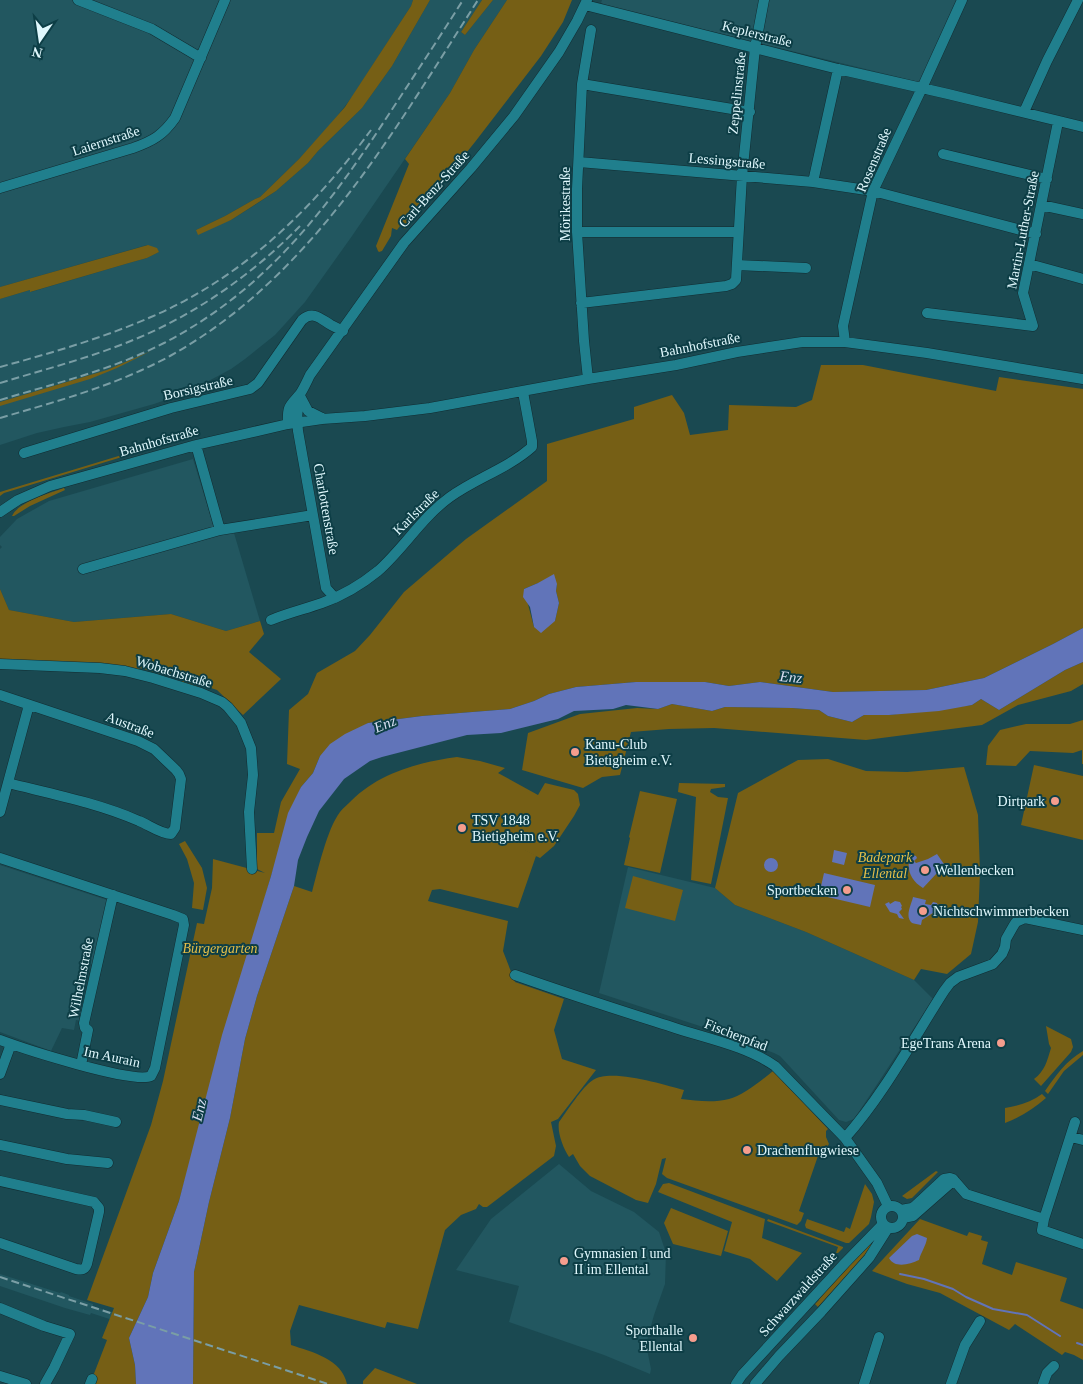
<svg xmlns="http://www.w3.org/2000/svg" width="1083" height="1384" font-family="Georgia,serif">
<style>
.built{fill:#225760}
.green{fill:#765f15;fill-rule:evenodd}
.water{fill:#6174b9}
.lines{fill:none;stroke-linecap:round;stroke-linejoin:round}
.stream{stroke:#6174b9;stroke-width:2}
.minor-casing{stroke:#112c31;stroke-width:11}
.minor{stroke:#207f8d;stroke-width:10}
.rail{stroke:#7a9ea5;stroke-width:2;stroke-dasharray:8 4;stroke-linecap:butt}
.poi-dot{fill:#f59d8d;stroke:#0d3e46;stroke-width:2}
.labels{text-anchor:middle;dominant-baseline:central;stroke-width:4;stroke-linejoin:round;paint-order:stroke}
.street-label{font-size:14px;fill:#e0f8fd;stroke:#0d3e46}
.poi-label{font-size:14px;fill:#e0f8fd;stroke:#0d3e46;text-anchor:start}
.park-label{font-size:14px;font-style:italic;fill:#e4be49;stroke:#0d3e46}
.water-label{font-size:15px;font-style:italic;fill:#d8dff2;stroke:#0d3e46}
</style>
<rect width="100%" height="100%" fill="#1a4951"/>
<path class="built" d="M0 0H413L411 6 352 97 331 124 299 159 260 197 255 199 225 216 196 230 231 220 255 205 276 191 308 163 318 151 362 108 392 66 430 0H482L461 32 465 35 493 0H507L474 50 450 93 352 236 305 302 275 335 245 359 231 369 188 392 154 404 90 422 64 427 37 433 0 445V299L30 290 31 292 129 263 147 258 159 252 147 245 0 287Z
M602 0H957L919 82 607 6 601 3Z
M193 459 216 534 234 533 260 621 226 631 171 614 74 622 9 610 0 589V549L2 547 0 545V537L17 519 49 501Z
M0 865 107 900 94 965 89 964 83 992 88 993 82 1021 76 1020 74 1030 62 1028 51 1051 0 1032Z
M628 867 715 888 735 905 806 932 914 980 933 999 878 1083 854 1119 846 1122 839 1120 780 1056 774 1053 709 1029 599 993Z
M559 1164 591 1191 634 1212 659 1232 666 1253 665 1284 654 1315 646 1344 651 1369 650 1374 604 1355 509 1322 519 1286 456 1270 491 1219Z
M0 1274 60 1293 61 1292 69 1295V1296L93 1304V1306L334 1384H309L91 1313 90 1315 65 1308 0 1286Z"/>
<path class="green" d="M413 0H430L392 66 362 108 318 151 308 163 276 191 231 220 198 235 196 230 225 216 255 199 260 197 299 159 345 107 411 6Z
M482 0H493L465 35 461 32Z
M507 0H572L563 22 541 56 475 142 405 229 400 226 397 230 392 228 391 236 382 251 379 252 378 251 376 246 409 164 405 159 450 93 474 50Z
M148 245 157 248 159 252 147 258 129 263 30 292V290L0 299V287Z
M151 351 117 368 90 379 0 406V402L107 370Z
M821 365H863L996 391 999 377 1083 389V628L1053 644 984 678 926 690 833 692 760 682 729 686 705 682H636L576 687 549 694 534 701 510 709 422 716 368 723 320 756 313 773 301 787 271 876 179 1201 153 1273 148 1297 129 1338 135 1365 136 1384H90L107 1340 102 1338 114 1308 87 1300 151 1125 163 1081 197 923 204 924 212 888 213 859 265 873 257 869V833H274L281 802 300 769 287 764 289 710 308 694 317 673 355 651 370 635 404 592 466 539 547 481V444L634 419V407L672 395 684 413 690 435 728 430 729 405 796 407 812 400ZM538 583 557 584 556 591 559 603 555 621 534 627 524 589Z
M158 444V446L4 493 0 496V492Z
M64 488 65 490 30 506 14 516H12C18 502 50 493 64 488Z
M0 589 9 610 74 622 171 614 226 631 260 621 264 634 249 652 281 679 243 715 217 690 199 684 198 688 181 682 182 680 140 668 136 670 0 659Z
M1083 662V684L1071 691 1018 705 982 725 866 740 714 728 669 729 631 732 620 775 602 777 583 788 522 770 528 733 580 714 637 708 658 709 672 704 712 711 725 707 792 708 819 710 828 716 852 722 864 715H889L972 705 981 699 999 710 1065 670Z
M1083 720V764H1082V750L1073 753 1030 751 1016 766 986 765 988 746 1000 730 1026 724H1070Z
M457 757 480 761 505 768 498 773 538 795 545 783 574 790 578 794 580 805 574 816 554 846 540 858 524 850 536 856 518 908 440 889 432 890 428 901 508 921 503 951 515 982 564 999 554 1030 562 1059 596 1070 558 1119 551 1122 556 1146 554 1156 487 1207H483L479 1204 476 1209 461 1215 445 1230 418 1329 387 1322 385 1328 299 1305 290 1331 291 1345C312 1352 342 1359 347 1384H193L194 1272 209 1202 230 1118 245 1039 257 996 294 886 312 892C318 870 327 829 340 812 343 808 348 804 351 801 379 773 419 762 457 757Z
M828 759 866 771 907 772 964 767 978 815 980 872 978 922 971 954 947 974 921 969 914 980 806 932 735 905 715 888 738 793 798 760Z
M1034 765 1083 776V840L1021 825Z
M679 783 725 784V787L711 789 710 792 718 797 728 798 711 884 691 880 696 797 678 792Z
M640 791 677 799 660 873 624 865 630 838 629 837Z
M185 841 202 868 207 888 203 910 192 908 194 883 187 859 179 844Z
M633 876 683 890 675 921 625 908Z
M1046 1026 1071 1039 1073 1047 1071 1052 1041 1086 1034 1079C1045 1071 1047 1061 1051 1048L1049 1044Z
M1083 1051V1055L1064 1071 1048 1094 1045 1091C1056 1075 1066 1061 1083 1051Z
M773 1071 828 1129 826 1131V1137L829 1144 826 1148 824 1154 819 1153 799 1211 804 1213 801 1221 797 1225 667 1178 662 1174 666 1158 662 1159 656 1184 648 1203 636 1200 590 1176 580 1166 573 1154 569 1157C563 1148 557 1132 559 1122 568 1110 582 1087 593 1080 611 1068 664 1085 684 1090L681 1099C697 1101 714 1103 729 1099 742 1096 762 1080 773 1071Z
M1042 1094 1046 1098C1033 1109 1021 1117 1005 1123V1108C1018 1106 1031 1102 1042 1094Z
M936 1171 938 1172 912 1198 907 1199 902 1196Z
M669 1183 765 1219 762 1238 802 1253 777 1281 750 1259 724 1251 732 1222 658 1192 663 1184Z
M865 1184 872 1194 874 1202 871 1217 869 1224 849 1243H846L806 1228 805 1225 807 1219 844 1232 846 1227 850 1229Z
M671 1208 728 1231 721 1256 673 1244 664 1223Z
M768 1219 843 1247V1248L838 1253H836L838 1247 767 1221Z
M920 1219 967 1236 969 1232 982 1236 981 1240 988 1242 982 1264 1012 1275 1016 1262 1067 1278 1060 1301 1083 1309V1360L1074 1355 1065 1352 1062 1355 1015 1324 1009 1330 940 1293 907 1284 872 1271Z
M876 1235 880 1238 818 1307 815 1304 819 1300 817 1297Z
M375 1368 417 1384H363V1381Z"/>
<path class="water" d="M554 574 557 584 556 591 559 603 555 621 541 633 534 627 530 607 523 597 524 589 538 583Z
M1083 628V662L1065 670 999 710 981 699 972 705 939 711 889 715H864L852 722 828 716 819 710 792 708 725 707 712 711 672 704 658 709 626 705 613 709 574 711 558 719 501 733 467 735 382 757 370 761 344 779 319 811 307 837 298 860 294 886 257 996 245 1039 230 1118 209 1202 194 1272 193 1384H136L135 1365 129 1338 148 1297 153 1273 179 1201 222 1035 271 876 288 813 301 787 313 773 320 756 330 744 345 734 368 723 422 716 510 709 534 701 549 694 576 687 636 682H705L729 686 760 682 833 692 926 690 984 678 1053 644Z
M834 850 847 853 844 865 832 862Z
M937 854 946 867 937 873 923 888C911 881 906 870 910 856L913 855 916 856 917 858 914 861 916 863 928 859Z
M764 865a7 7 0 1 1 14 0a7 7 0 1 1-14 0Z
M824 873 875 885 870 907 819 895Z
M913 897 926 900 925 904 931 905 933 902 937 903 938 906 936 911 922 920 921 925C918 924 914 924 912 923 904 917 912 903 913 897Z
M895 901 900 902 902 906 901 907 902 909 899 912 904 919 899 918 897 914 890 912 885 904 889 902 890 904Z
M917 1234 927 1238C926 1246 921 1252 919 1260 910 1264 895 1269 889 1258L912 1236Z"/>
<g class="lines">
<path class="stream" d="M900 1274 924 1279 953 1289 966 1297 993 1309 1027 1315 1060 1336
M1077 1343 1083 1345"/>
<defs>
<path id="minor" d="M78 0 152 29 201 58
M585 5 838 69 948 94 1083 127
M582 84 750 112
M1024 112 1047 61 1078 0
M943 154 1047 179
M579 162 813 182 873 191 1036 234
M813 182 838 69
M0 188 133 148C153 141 163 135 175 118L225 0
M1041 205 1083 214
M577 232H738
M1029 264 1083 279
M737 265 806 268
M581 303 726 286 732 284 736 280 742 176 755 48 764 0
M927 313 1033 326 1023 293 1058 122
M845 342 843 326 873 191 922 88 962 0
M588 379 584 341 577 232V189L582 84 591 30
M299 395 297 419 298 431 326 588 335 598
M300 396 308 411 322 418
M288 424C287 405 290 406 300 394 304 388 307 381 310 375L404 243 471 168 514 116 559 52 577 21 587 0
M196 445 220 530
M24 453 171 408 250 389 258 383 302 320C313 310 321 319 331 325 335 327 339 329 343 331
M0 512 18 500 50 486 196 445 288 424 322 419 365 416 430 408 588 379 676 365 737 352 802 342H845L927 353 1083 379
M83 569 220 530 313 515
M271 620C288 613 305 609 322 603 342 596 362 584 378 571 404 548 422 517 450 497 476 478 507 469 532 447V441L523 392
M0 664 100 668 125 671 153 678 201 693 222 702 228 707 241 723 251 748 253 775 249 812 252 869
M0 695 138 741 154 749 176 770 179 774 181 779 175 828 171 834C161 834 149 825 139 821 98 803 52 794 8 783
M0 812 29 705
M0 858 173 915 183 919 184 925 155 1068 151 1076C133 1084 24 1049 0 1040
M515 975C568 994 622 1011 675 1028 709 1039 746 1046 775 1066L845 1138 877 1183 888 1206
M81 1065 88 1030 85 1028 84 1023 113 895
M0 1074 11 1044
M0 1100 67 1114 84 1115 116 1122
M1071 1137 1083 1140
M845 1138C884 1094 912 1041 944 991L950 983 958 977 993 964 1002 954 1005 947 1006 939 1014 925 1016 922 1025 918 1083 930
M0 1145 67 1159 108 1163
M0 1181 94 1202 99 1208V1212L87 1264C85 1270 82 1270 76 1269L0 1243
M881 1217a11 11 0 1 1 22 0a11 11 0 1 1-22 0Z
M901 1210 912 1208 915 1206 944 1179 950 1178 953 1179 966 1194 1044 1219 1042 1230 1083 1244
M903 1218 913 1216 954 1180
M1044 1219 1075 1122
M0 1308 44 1326 70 1334 54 1368 45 1384
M0 1376 26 1384
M90 1384 92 1379
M736 1384 742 1375 845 1263 883 1224
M755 1384 779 1356 821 1312 869 1258 888 1228
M864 1384 879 1337
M951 1384 965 1345 980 1321
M1043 1384 1047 1373 1054 1366"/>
</defs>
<use href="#minor" class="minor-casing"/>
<use href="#minor" class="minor"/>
<path class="rail" d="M0 367C51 353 103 338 151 317 242 278 313 209 371 130
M0 383C46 369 93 357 138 338 199 312 254 273 300 226
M0 400C56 383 112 370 164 343 266 290 328 208 389 114 414 76 439 38 463 0
M0 418C58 401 117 385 170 356 312 277 393 132 478 0
M0 1277 328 1384"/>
</g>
<g class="poi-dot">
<circle cx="575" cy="752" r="5"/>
<circle cx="1055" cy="801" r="5"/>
<circle cx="462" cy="828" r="5"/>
<circle cx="925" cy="870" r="5"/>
<circle cx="847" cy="890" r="5"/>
<circle cx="923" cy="911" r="5"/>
<circle cx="1001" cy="1043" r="5"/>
<circle cx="747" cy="1150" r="5"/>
<circle cx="564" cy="1261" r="5"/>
<circle cx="693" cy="1338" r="5"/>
</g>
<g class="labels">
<g class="street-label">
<text transform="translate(757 34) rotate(14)">Keplerstraße</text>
<text transform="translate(737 93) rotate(-84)">Zeppelinstraße</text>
<text transform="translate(106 141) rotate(-18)">Laiernstraße</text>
<text transform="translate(874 160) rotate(-67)">Rosenstraße</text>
<text transform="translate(727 161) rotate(5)">Lessingstraße</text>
<text transform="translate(434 189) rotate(-48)">Carl-Benz-Straße</text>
<text transform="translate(565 204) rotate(-90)">Mörikestraße</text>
<text transform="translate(1023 230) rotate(-79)">Martin-Luther-Straße</text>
<text transform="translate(700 345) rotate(-11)">Bahnhofstraße</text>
<text transform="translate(198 388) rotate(-13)">Borsigstraße</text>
<text transform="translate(159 441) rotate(-16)">Bahnhofstraße</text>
<text transform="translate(326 509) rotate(80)">Charlottenstraße</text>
<text transform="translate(416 512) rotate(-45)">Karlstraße</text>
<text transform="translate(174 672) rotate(17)">Wobachstraße</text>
<text transform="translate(130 725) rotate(21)">Austraße</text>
<text transform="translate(81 978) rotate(-79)">Wilhelmstraße</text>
<text transform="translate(736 1035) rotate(21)">Fischerpfad</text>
<text transform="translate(112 1057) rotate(12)">Im Aurain</text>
<text transform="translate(798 1294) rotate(-48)">Schwarzwaldstraße</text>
</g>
<g class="poi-label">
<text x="585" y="744">Kanu-Club<tspan x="585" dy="16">Bietigheim e.V.</tspan></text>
<text x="1045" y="801" text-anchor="end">Dirtpark</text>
<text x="472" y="820">TSV 1848<tspan x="472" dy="16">Bietigheim e.V.</tspan></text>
<text x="935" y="870">Wellenbecken</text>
<text x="837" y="890" text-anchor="end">Sportbecken</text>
<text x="933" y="911">Nichtschwimmerbecken</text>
<text x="991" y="1043" text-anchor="end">EgeTrans Arena</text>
<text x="757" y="1150">Drachenflugwiese</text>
<text x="574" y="1253">Gymnasien I und<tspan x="574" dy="16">II im Ellental</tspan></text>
<text x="683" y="1330" text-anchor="end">Sporthalle<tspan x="683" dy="16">Ellental</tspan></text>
</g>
<g class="park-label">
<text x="885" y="857">Badepark<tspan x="885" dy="16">Ellental</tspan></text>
<text x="220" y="948">Bürgergarten</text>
</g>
<g class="water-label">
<text transform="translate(791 677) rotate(5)">Enz</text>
<text transform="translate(385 724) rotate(-23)">Enz</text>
<text transform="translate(199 1110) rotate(-77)">Enz</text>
</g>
</g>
<g transform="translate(40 40) rotate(193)" stroke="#0d3e46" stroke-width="4" paint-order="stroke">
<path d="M0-4L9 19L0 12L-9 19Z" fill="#e0f8fd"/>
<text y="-8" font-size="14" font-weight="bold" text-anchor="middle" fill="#e0f8fd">N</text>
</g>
</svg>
